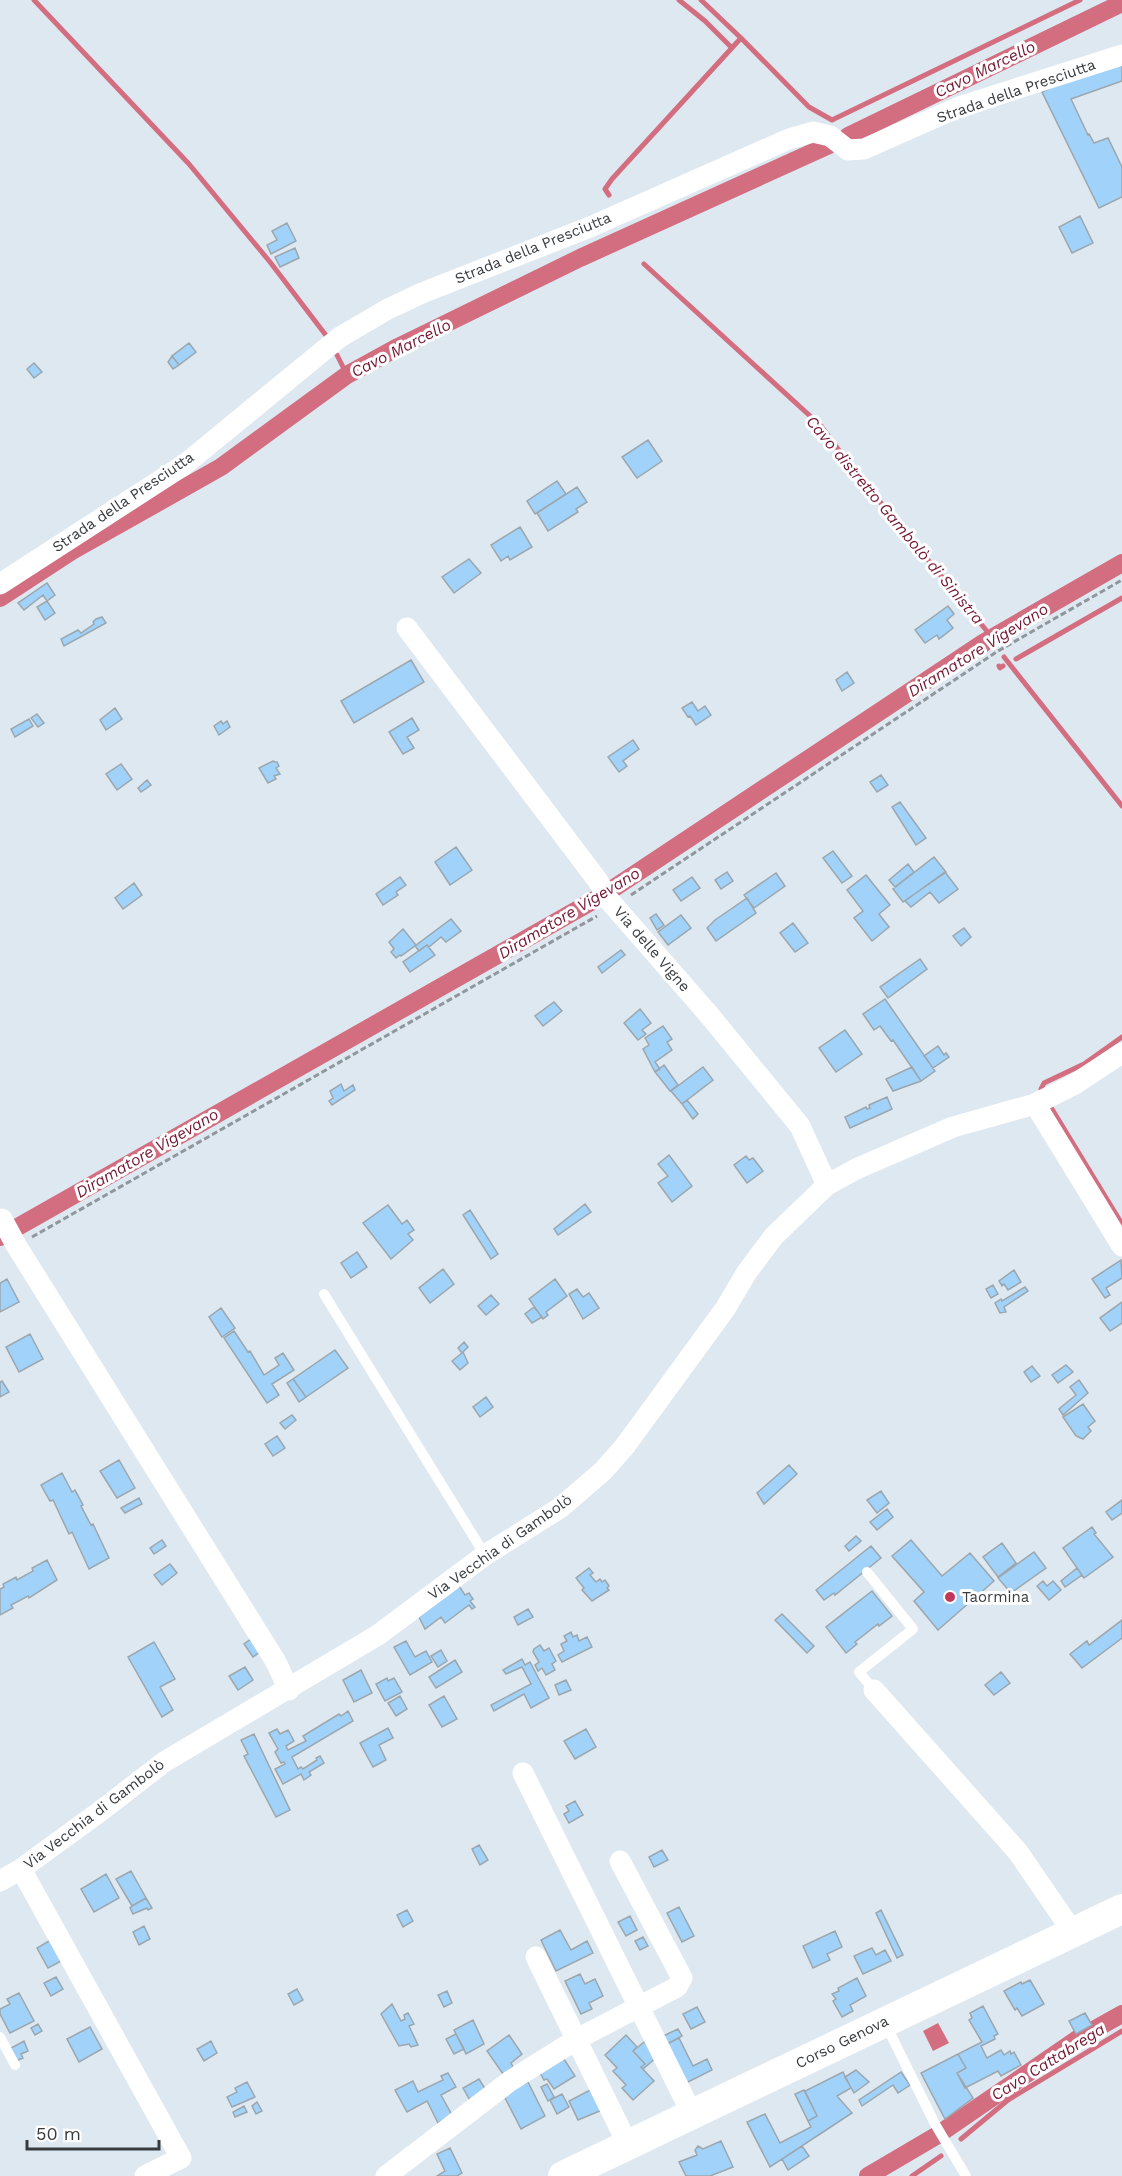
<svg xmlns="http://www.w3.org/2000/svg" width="1122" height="2176" font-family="'Work Sans',sans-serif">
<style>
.water{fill:#d36e80}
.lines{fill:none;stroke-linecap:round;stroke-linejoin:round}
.stream{stroke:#d36e80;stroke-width:5}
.canal{stroke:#d36e80;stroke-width:18}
.building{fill:#a0d2fa;stroke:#9ca6ad;stroke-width:1.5}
.path{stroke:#90979c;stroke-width:3;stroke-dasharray:6 3;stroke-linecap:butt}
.service{stroke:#fff;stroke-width:10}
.minor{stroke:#fff;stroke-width:21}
.secondary{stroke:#fff;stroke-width:30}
.poi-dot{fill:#c4355a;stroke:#fff;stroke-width:2}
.labels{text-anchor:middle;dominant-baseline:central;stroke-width:6;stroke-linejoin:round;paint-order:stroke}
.street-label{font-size:15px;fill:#383c3f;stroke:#fff}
.poi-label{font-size:15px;fill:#383c3f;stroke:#fff;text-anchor:start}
.water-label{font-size:16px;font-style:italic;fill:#741731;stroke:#fff}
</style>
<rect width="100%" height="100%" fill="#dee8f0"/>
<path class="water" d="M938 2023 949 2043 933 2051 923 2031Z"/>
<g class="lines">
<path class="stream" d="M34 0 189 164 270 262 328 338
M679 0 705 21 732 48
M741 38 809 107 832 120 1080 0
M609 195 605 189 612 179 741 38 701 0
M644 264 821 426 852 468 986 630
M337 355 347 375
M983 643 987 649
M1004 657 1122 806
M1016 659 1122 598
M999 666 1000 668 1003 666
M1041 1089 1044 1083 1084 1064 1122 1037
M1052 1109 1122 1224
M961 2139 1008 2100 1122 2031
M912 2176 941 2156"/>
<path class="canal" d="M848 136 1122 3
M0 598 72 551 221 467 347 375 398 347 580 258 829 145
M0 1237 605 894 983 643 1122 563
M868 2176 936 2136 1079 2038 1122 2014"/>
</g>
<path class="building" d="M1122 65V81L1071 99 1088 135 1089 134 1094 143 1108 138 1122 167V197L1099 208 1042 92 1062 82Z
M1080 216 1093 243 1072 253 1059 227Z
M287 223 296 241 271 254 267 245 277 240 272 231Z
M295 248 299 258 280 267 275 257Z
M189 343 196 352 179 365 172 356Z
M172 356 179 365 173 369 168 362Z
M34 363 42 372 34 378 27 369Z
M648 440 662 461 637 478 622 457Z
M557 481 566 494 535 514 527 501Z
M577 487 587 502 576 509 578 512 548 531 537 513Z
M520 527 532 547 510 560 508 556 501 561 491 545Z
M469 559 481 573 454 593 442 577Z
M47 583 55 595 47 601 43 595 24 610 18 603Z
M47 601 55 613 45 620 37 607Z
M948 606 954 614 947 620 953 628 939 639 937 635 925 643 915 630Z
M102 617 106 623 64 646 61 639 78 630 81 633 94 624 93 622 96 619Z
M411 660 424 682 354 723 341 701Z
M847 672 854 683 842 691 836 680Z
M692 702 698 711 705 706 711 715 696 725 690 716 688 717 682 708Z
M115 708 122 719 106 730 100 720Z
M37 714 44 723 38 727 31 718Z
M412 718 419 730 407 737 414 748 403 754 389 732Z
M29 719 33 726 15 737 11 729Z
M221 721 223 724 227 721 230 727 219 735 214 726Z
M633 740 639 749 623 761 627 766 619 772 608 757Z
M273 761 275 762H277L279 766 276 768 280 774 274 776 276 779 268 783 259 768Z
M121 764 132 779 117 790 106 774Z
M881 775 888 785 877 792 870 782Z
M147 780 151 785 141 792 138 788Z
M900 802 926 838 916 845 892 807Z
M456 847 472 870 450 885 435 862Z
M833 851 852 876 842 883 823 858Z
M934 857 946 872 903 902 893 889Z
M908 864 914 872 895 887 889 880Z
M727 872 733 881 721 889 715 880Z
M945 872 958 889 939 903 930 892 911 907 905 901Z
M776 873 785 886 754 908 744 895Z
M866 875 890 905 879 914 889 927 872 941 854 918 863 911 847 890Z
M400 877 406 885 396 892 398 895 383 905 376 894Z
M692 877 700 888 681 901 673 890Z
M134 883 142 895 123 909 115 898Z
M747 898 756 913 716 941 707 928 715 920Z
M656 914 664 925 657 930 650 918Z
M681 915 691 928 668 945 658 932Z
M451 919 461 931 446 942 441 937 429 947 427 945 419 951 415 946Z
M793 923 808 943 795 952 780 933Z
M964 928 971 937 961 946 953 936Z
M403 929 416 945 401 956 400 955 396 958 391 952 394 949 389 942Z
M427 945 435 955 410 972 403 962Z
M621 950 625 955 602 973 598 967Z
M920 959 927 969 888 998 880 987Z
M885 999 935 1071 921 1081 893 1040 891 1041 880 1026 874 1030 863 1014Z
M554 1002 562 1011 543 1026 535 1016Z
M640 1009 651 1023 642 1030 646 1034 638 1040 624 1023Z
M663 1026 672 1039 667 1042 672 1050 655 1062 660 1069 655 1072 643 1049 649 1045 645 1038Z
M845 1030 862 1054 836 1072 819 1048Z
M938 1046 944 1055 946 1053 949 1057 933 1068 924 1056Z
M664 1065 678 1085 670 1091 655 1072Z
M703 1067 713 1080 682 1104 671 1091Z
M912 1067 921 1081 893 1091 886 1079Z
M341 1084 344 1091 353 1085 355 1090 332 1105 329 1101 333 1098 330 1091Z
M887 1097 892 1109 850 1128 845 1117 866 1107 867 1109 870 1108 869 1105Z
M687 1100 698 1114 693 1119 682 1104Z
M669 1155 692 1186 672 1202 658 1183 668 1176 658 1164Z
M746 1156 749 1160 753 1158 763 1171 747 1183 734 1165Z
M585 1204 591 1212 558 1235 554 1229Z
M388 1205 402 1224 407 1220 414 1230 408 1234 413 1240 391 1259 363 1223Z
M470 1210 498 1254 491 1259 463 1215Z
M357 1252 367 1267 351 1278 341 1263Z
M1121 1260 1122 1278 1106 1288 1110 1295 1105 1298 1092 1279Z
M443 1269 454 1284 430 1303 419 1288Z
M1014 1270 1021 1282 1008 1290 1004 1284 1002 1286 999 1281Z
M7 1279 19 1302 0 1312V1283Z
M555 1279 567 1296 546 1312 548 1315 543 1319 529 1299Z
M993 1285 998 1294 991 1298 986 1289Z
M1025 1287 1028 1291 1004 1307 1006 1312 1000 1313 995 1303 1001 1299 1002 1301Z
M577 1289 583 1297 589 1293 599 1308 583 1319 569 1294Z
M491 1295 499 1304 486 1315 478 1306Z
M1122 1302V1323L1110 1331 1100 1318Z
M534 1307 542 1317 532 1323 525 1314Z
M221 1308 235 1328 222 1337 209 1317Z
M234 1331 248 1352 250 1351 264 1375 279 1365 275 1358 283 1353 294 1370 272 1384 279 1395 267 1403 224 1338Z
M30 1334 43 1359 19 1372 6 1347Z
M464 1342 468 1347 463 1352 468 1363 460 1370 452 1361 462 1353 458 1348Z
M335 1350 348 1368 306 1397 293 1379Z
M1066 1365 1073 1372 1058 1383 1052 1375Z
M1032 1366 1040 1376 1031 1382 1024 1372Z
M293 1379 306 1397 299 1402 287 1383Z
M1079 1380 1088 1393 1063 1415 1059 1409 1076 1395 1070 1387Z
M2 1381 9 1392 0 1397V1382Z
M486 1397 493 1407 480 1417 473 1407Z
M1083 1404 1095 1421 1088 1427 1091 1431 1083 1439 1076 1436 1063 1417Z
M292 1415 296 1420 285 1429 280 1423Z
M277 1436 285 1448 273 1456 265 1444Z
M119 1460 135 1488 117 1498 100 1471Z
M789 1465 797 1474 764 1504 757 1493Z
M62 1473 72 1492 75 1490 83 1505 81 1506 91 1525 93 1524 109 1558 89 1569 72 1532 69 1534 54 1502 53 1500 50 1501 41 1485Z
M881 1491 889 1503 877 1513 867 1500Z
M139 1498 142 1504 125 1513 121 1508Z
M1122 1500V1513L1112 1520 1106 1512Z
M887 1509 893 1517 877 1530 870 1522Z
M1092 1527 1096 1533 1094 1534 1113 1557 1084 1578 1063 1548Z
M856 1536 861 1541 849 1551 845 1546Z
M162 1540 166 1546 154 1554 150 1548Z
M911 1540 942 1576 970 1553 994 1581 938 1630 914 1601 924 1592 892 1556Z
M1002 1543 1016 1563 998 1577 983 1557Z
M871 1546 881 1558 835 1595 834 1593 824 1600 816 1590Z
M1034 1552 1046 1568 1011 1593 998 1578Z
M47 1560 57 1580 29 1598 28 1596 11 1605 13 1608 0 1615V1589L4 1587 3 1584 16 1577 17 1580 33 1571 32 1568Z
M170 1564 177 1573 162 1585 154 1575Z
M589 1568 593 1573 590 1575 596 1582 600 1579 602 1582 605 1580 609 1586 607 1588 609 1590 592 1601 582 1590 584 1588 576 1578Z
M1077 1568 1082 1575 1065 1587 1061 1581Z
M1043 1581 1047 1586 1053 1581 1061 1590 1049 1600 1037 1586Z
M459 1586 465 1595 469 1593 473 1599 470 1601 475 1607 472 1609 469 1605 445 1623 441 1617 425 1629 419 1617Z
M872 1591 892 1616 879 1626 878 1624 855 1642 857 1644 846 1653 826 1627Z
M528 1609 533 1617 518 1625 514 1617Z
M782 1614 814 1646 807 1653 775 1620Z
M1122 1620V1638L1082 1668 1070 1654 1087 1641 1089 1645Z
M571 1632 573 1637 577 1635 579 1641 587 1637 592 1647 562 1662 558 1655 564 1651 561 1644 567 1641 564 1636Z
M251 1639 260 1652 253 1657 244 1644Z
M406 1641 415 1657 426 1651 432 1662 410 1675 394 1647Z
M154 1642 175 1679 160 1687 173 1710 162 1717 128 1657Z
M540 1645 544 1651 549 1648 556 1661 552 1664 555 1670 546 1675 542 1668 538 1671 535 1665 539 1662 533 1652 534 1649Z
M441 1650 447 1661 438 1667 431 1656Z
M522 1659 525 1665 530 1662 549 1698 531 1708 524 1694 494 1711 491 1705 531 1684 522 1667 506 1674 503 1670Z
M455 1660 462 1672 436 1688 429 1677Z
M245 1667 253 1680 238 1690 229 1676Z
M361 1670 372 1693 354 1702 343 1680Z
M1001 1672 1010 1683 994 1695 985 1685Z
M387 1678 388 1681 394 1678 402 1692 385 1701 376 1684Z
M566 1680 571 1690 559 1695 555 1685Z
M400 1696 407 1709 396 1716 388 1703Z
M444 1696 457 1719 442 1727 429 1705Z
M348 1711 353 1721 292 1757 298 1769 301 1767 303 1769 317 1760 316 1758 320 1756 324 1763 309 1772 311 1775 304 1780 301 1774 283 1784 275 1769 285 1764 284 1762 281 1763 275 1752 278 1749 269 1733 277 1729 280 1734 288 1730 294 1741 286 1746 288 1750 306 1741 303 1736 339 1714 341 1716Z
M388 1728 393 1738 379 1745 386 1760 373 1767 360 1743Z
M586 1729 596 1747 575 1759 564 1741Z
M254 1734 290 1810 276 1817 244 1756 248 1754 241 1740Z
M575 1801 583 1815 569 1823 564 1814 569 1811 566 1806Z
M479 1845 488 1860 480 1865 472 1849Z
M662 1850 668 1860 654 1867 649 1857Z
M131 1871 146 1898 132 1906 116 1879Z
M106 1874 119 1898 94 1912 81 1889Z
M146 1898 152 1908 148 1910 147 1908 133 1914 130 1908 132 1906Z
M679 1907 694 1936 682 1942 667 1913Z
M407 1910 413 1921 403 1927 397 1915Z
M881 1910 903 1955 897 1958 876 1913Z
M630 1916 637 1930 626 1936 618 1922Z
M144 1926 150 1939 139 1945 133 1932Z
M560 1930 571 1950 587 1941 593 1953 556 1971 541 1940Z
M835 1931 842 1947 827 1954 830 1960 813 1968 803 1946Z
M643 1937 648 1946 640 1950 635 1941Z
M54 1938 65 1959 48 1968 37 1948Z
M872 1948 876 1955 885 1950 891 1961 863 1974 854 1956Z
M580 1974 585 1984 595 1979 603 1996 589 2003 592 2009 581 2014 565 1981Z
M56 1977 63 1989 51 1996 44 1983Z
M857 1978 866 1996 850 2005 853 2011 842 2017 833 2001 836 1999 832 1994 839 1991 838 1988Z
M1030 1980 1044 2004 1022 2016 1017 2008 1015 2010 1004 1991 1021 1982 1022 1984Z
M297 1989 303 2000 294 2005 288 1994Z
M447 1991 452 2003 444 2007 438 1995Z
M19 1993 34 2021 10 2033 0 2014V2009L10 2004 7 1999Z
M392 2004 401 2021 405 2019 404 2015 408 2013 414 2024 409 2026 418 2045 411 2047 409 2044 399 2046 381 2014Z
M983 2006 998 2034 994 2036 995 2039 981 2046 987 2058 1001 2050 1004 2055 1010 2051 1011 2054 1014 2052 1021 2065 1001 2076 998 2071 965 2088 957 2073 966 2068 958 2054 982 2042 969 2020 972 2018 970 2013Z
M697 2007 705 2022 691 2029 683 2014Z
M1085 2013 1092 2025 1076 2034 1069 2021Z
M473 2020 484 2044 466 2054 454 2030Z
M38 2024 42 2031 35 2035 31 2028Z
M90 2027 102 2049 79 2062 67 2039Z
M678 2029 682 2036 667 2044 663 2036Z
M456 2034 464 2049 454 2054 446 2039Z
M509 2035 522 2054 511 2063 513 2067 503 2074 487 2051Z
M626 2035 637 2047 633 2051 645 2064 641 2067 654 2081 633 2100 622 2088 626 2085 613 2071 617 2068 605 2055Z
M679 2038 693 2066 707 2059 712 2070 686 2083 667 2044Z
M648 2039 658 2056 643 2069 641 2067 645 2064 633 2051Z
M24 2041 28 2051 21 2054 23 2058 16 2061 11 2048Z
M211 2041 217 2053 204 2061 197 2049Z
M958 2054 966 2068 957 2073 973 2098 945 2119 921 2073Z
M562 2056 575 2076 554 2089 547 2079 544 2080 539 2071Z
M856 2070 869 2082 854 2093 845 2077Z
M843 2072 851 2088 837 2096 852 2113 770 2167 747 2122 765 2114 780 2143 811 2127 808 2121 817 2116 805 2091Z
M901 2072 910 2085 898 2093 893 2085 862 2106 859 2100Z
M448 2073 456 2087 441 2095 452 2115 438 2123 427 2101 407 2112 395 2090 413 2081 418 2092 443 2080 441 2076Z
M479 2079 487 2092 471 2102 463 2088Z
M247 2082 255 2097 232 2107 227 2097 237 2092 235 2088Z
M528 2082 545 2116 521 2129 503 2094Z
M547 2084 554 2097 548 2101 541 2087Z
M592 2089 602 2110 578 2120 569 2101Z
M804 2090 817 2116 808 2121 795 2094Z
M562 2094 569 2107 557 2114 550 2100Z
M257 2102 262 2111 256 2114 252 2106Z
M244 2106 247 2112 235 2117 233 2112Z
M721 2141 733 2167 710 2176H686L679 2162 697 2155 695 2150 698 2146 703 2149Z
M802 2146 809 2156 788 2170 782 2159Z
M450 2148 462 2173 457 2176H437L445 2171 437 2154Z"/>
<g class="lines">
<path class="path" d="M631 895 998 651 1122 580
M32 1237 597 916"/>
<path class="service" d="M324 1294 485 1555
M867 1572 913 1629 859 1672 874 1690
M886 2025 935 2124 966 2176
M0 2037 15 2065"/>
<path class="minor" d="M0 584 184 465 340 337 388 309 422 293 590 227 789 139 813 132 830 136 848 150 864 149 959 107 1122 55
M407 628 598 881 608 899 710 1016 800 1126 827 1185
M1035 1104 1122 1246
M2 1219 16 1245 276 1662 289 1690
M874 1690 1018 1852 1066 1922 1070 1933
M523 1773 692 2114
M21 1869 181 2158 145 2176
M0 1881 21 1869 102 1810 164 1762 378 1635 485 1555 560 1508 603 1471 625 1446 725 1309 747 1272 774 1236 827 1185 856 1169 953 1127 1035 1104 1075 1084 1122 1053
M536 1957 628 2145
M386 2176 510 2081 577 2039 677 1987 682 1978 620 1861"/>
<path class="secondary" d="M563 2176 1122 1909"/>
</g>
<circle class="poi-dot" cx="950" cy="1597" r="6"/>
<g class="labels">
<g class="street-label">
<text transform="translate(1016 91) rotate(-19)">Strada della Presciutta</text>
<text transform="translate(533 248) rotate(-22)">Strada della Presciutta</text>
<text transform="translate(123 502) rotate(-34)">Strada della Presciutta</text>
<text transform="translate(652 949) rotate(49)">Via delle Vigne</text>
<text transform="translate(500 1547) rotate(-35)">Via Vecchia di Gambolò</text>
<text transform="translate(94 1814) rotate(-37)">Via Vecchia di Gambolò</text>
<text transform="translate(842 2042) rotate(-26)">Corso Genova</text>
</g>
<g class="poi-label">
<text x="962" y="1597">Taormina</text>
</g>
<g class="water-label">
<text transform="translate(985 69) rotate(-26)">Cavo Marcello</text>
<text transform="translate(401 348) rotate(-27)">Cavo Marcello</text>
<text transform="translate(895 520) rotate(50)">Cavo distretto Gambolò di Sinistra</text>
<text transform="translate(978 650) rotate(-32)">Diramatore Vigevano</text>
<text transform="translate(569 913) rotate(-31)">Diramatore Vigevano</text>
<text transform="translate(147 1153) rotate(-30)">Diramatore Vigevano</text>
<text transform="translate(1048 2062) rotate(-32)">Cavo Cattabrega</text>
</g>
</g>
<path d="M27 2140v9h132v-9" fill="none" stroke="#383c3f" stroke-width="3"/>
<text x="36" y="2140" font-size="18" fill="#383c3f" stroke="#ffffff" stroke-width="4.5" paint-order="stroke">50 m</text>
</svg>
